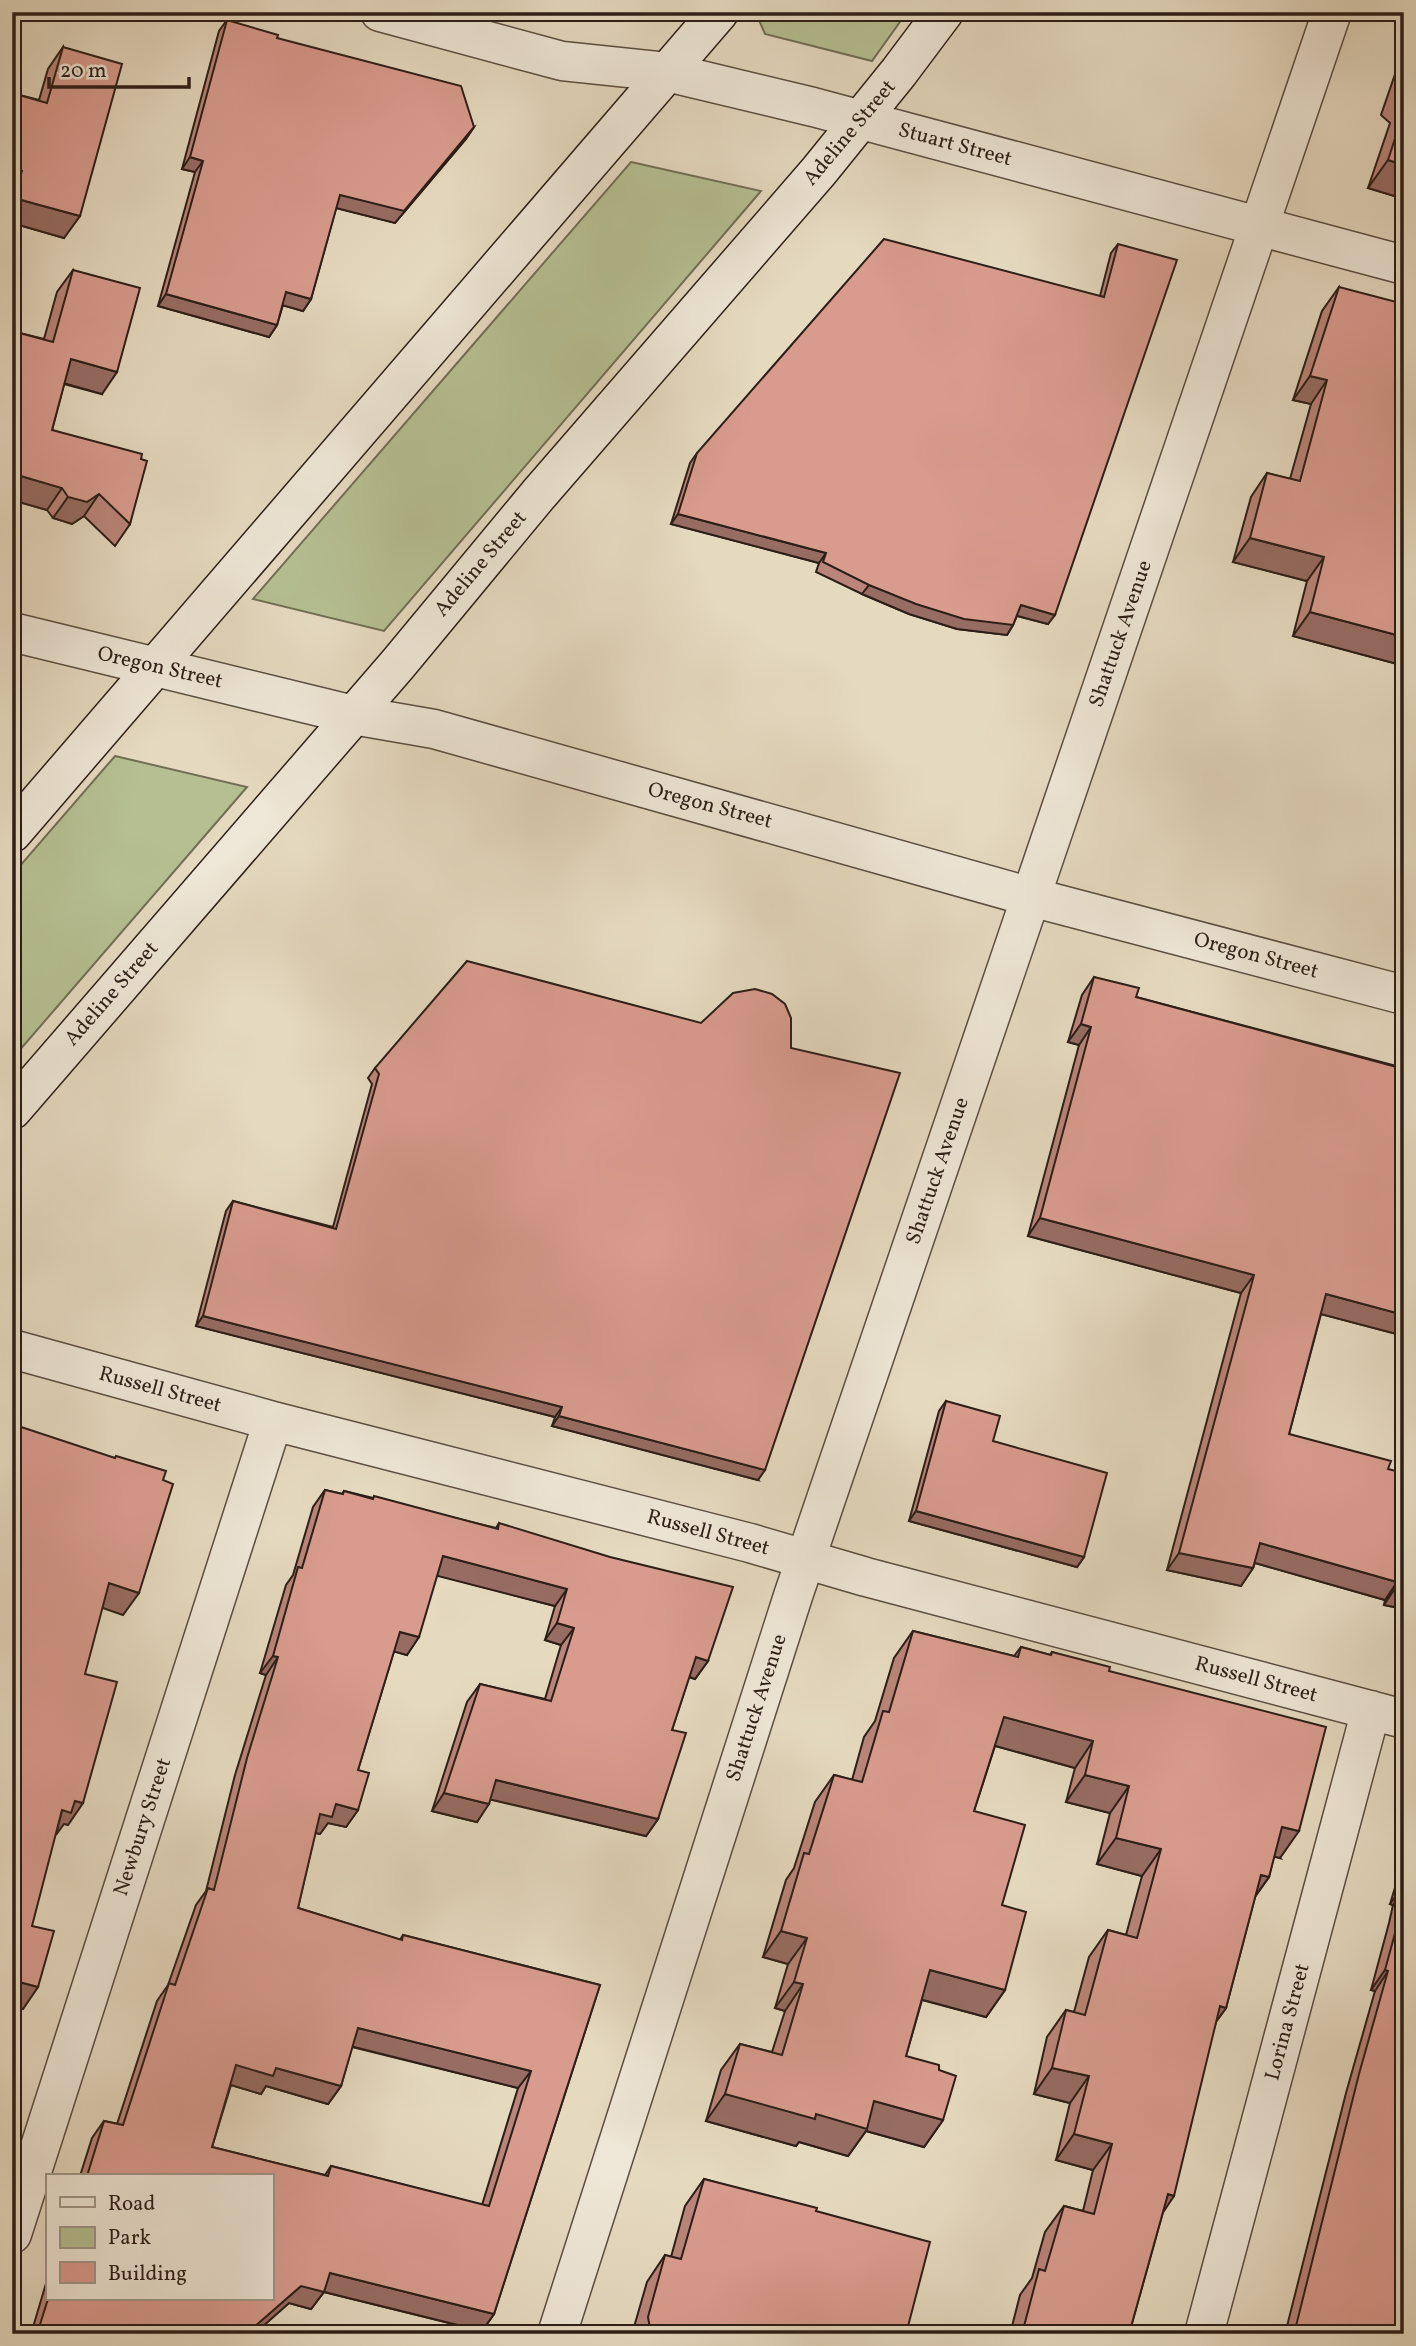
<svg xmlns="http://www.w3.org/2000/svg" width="1416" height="2346" font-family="Vollkorn,serif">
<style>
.green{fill:#b5bf92;stroke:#716e54;stroke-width:2}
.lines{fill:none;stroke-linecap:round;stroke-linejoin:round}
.minor-casing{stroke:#5b4d41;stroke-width:41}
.tertiary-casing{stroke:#5b4d41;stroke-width:41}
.secondary-casing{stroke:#2d1e17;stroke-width:41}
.minor{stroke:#eee6d6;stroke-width:38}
.tertiary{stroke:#eee6d6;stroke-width:38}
.secondary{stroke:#eee6d6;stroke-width:38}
.wall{fill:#ba857a;stroke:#2d1e17;stroke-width:2;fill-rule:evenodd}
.shaded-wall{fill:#976c63;stroke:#2d1e17;stroke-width:2}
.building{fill:#d89b8e;stroke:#2d1e17;stroke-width:2;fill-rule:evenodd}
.labels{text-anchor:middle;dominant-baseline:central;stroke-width:6;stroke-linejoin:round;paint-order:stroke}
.street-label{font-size:21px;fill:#2d1e17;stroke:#eee6d6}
</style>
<rect width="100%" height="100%" fill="#e5d9c0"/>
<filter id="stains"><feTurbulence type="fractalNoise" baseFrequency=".00286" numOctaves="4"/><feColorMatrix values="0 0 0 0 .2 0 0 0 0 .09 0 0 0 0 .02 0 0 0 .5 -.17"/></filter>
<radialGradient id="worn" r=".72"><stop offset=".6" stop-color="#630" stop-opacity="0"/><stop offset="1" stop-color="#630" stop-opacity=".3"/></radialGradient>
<path class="green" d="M763 12H907L872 61 765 34 759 20Z
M631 162 761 191 384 631 253 599Z
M115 756 247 787 12 1059V875Z"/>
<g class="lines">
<defs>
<path id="minor" d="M380 12 562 61 667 72 813 107 1404 265
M12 632 353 715 434 729 1031 897 1404 995
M12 1349 273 1421 750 1543 866 1577 1404 1719
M12 2234 273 1421
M1204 2334 1371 1710"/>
<path id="tertiary" d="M557 2334 793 1596 1332 12"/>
<path id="secondary" d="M12 833 719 12
M12 1110 398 664 538 495 819 171 899 72 944 12"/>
</defs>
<use href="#minor" class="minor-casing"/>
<use href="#tertiary" class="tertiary-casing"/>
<use href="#secondary" class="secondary-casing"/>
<use href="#minor" class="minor"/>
<use href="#tertiary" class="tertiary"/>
<use href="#secondary" class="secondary"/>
</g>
<path class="wall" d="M227 20 277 38 474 127 466 139 395 223 336 208 311 299 303 311 283 305 277 325 269 337 158 306 195 172 182 169 219 31Z
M63 47 64 238 12 223V93L39 100 48 69Z
M1404 48V199L1368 188 1390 123 1381 115Z
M1118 244 1048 624 1017 616 1013 625 1007 635 957 629 909 614 862 594 816 572 819 563 671 524 690 463 697 453 1100 296 1111 253Z
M73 270 102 394 64 384 52 430 141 459 130 524 115 546 84 516 72 524 53 518 47 510 12 500V331L44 339 57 292Z
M1339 287 1401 665 1293 636 1307 581 1233 562 1251 497 1267 473 1290 479 1311 404 1293 400 1322 311Z
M1094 977 1136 997 1404 1068V1336L1321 1314 1289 1434 1388 1469 1404 1609 1384 1605 1385 1600 1255 1563 1253 1568 1241 1586 1167 1570 1241 1293 1028 1236 1079 1045 1068 1042 1082 995Z
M375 1068 758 1480 552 1426 555 1417 196 1326 226 1211 233 1201 333 1227 372 1084 368 1078Z
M946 1401 993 1441 1084 1557 1077 1567 909 1521 939 1411Z
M325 1490 342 1494 344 1491 496 1528 499 1523 708 1661 695 1679 689 1677 672 1730 658 1819 646 1836 491 1799 477 1822 432 1811 467 1702 480 1684 545 1699 561 1645 545 1640 555 1606 437 1575 407 1655 394 1651 358 1770V1810L346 1827 328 1823 320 1834 315 1833 298 1908 400 1940 403 1935 600 1985 494 2314 482 2331 324 2292 311 2309 289 2303 254 2334H31L47 2280V2299H271V2176H80L92 2138 104 2121 117 2124 157 2001 168 1985 196 1905 206 1891 235 1775 266 1675 260 1673 286 1585 293 1575 313 1507ZM352 2047 518 2088 482 2205 331 2166 325 2175 212 2147 231 2085 261 2094 266 2086 328 2104 341 2086Z
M913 1631 1014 1656 1021 1647 1050 1655 1052 1652 1109 1671 1280 1858 1274 1856 1269 1877 1255 1897 1226 2008 1216 2022 1129 2334H1010L1020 2295 1032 2278 1045 2232 1064 2206 1083 2211 1093 2170 1056 2160 1070 2103 1034 2094 1047 2037 1066 2010 1074 2012 1089 1957 1108 1930 1126 1935 1142 1876 1097 1864 1110 1813 1066 1802 1075 1768 995 1746 974 1811 1002 1905 1005 1990 986 2017 922 2000 906 2056 943 2120 924 2147 866 2131 848 2156 799 2142 796 2146 706 2121 721 2070 740 2044 772 2052 785 2011 775 2008 788 1964 763 1957 786 1880 794 1868 815 1802 834 1775 852 1780 864 1737 875 1721 894 1658Z
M1404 1858V2334H1285L1346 2093 1375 1991 1371 1990 1389 1923 1393 1905 1390 1904Z
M704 2179 816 2211 906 2334H632L647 2282 665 2255 671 2257 685 2206Z"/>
<path class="shaded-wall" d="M474 127 466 139 395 223 332 207 340 195Z
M190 157 203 161 195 172 182 169Z
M1388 160 1404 165V199L1368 188Z
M12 168 22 171 12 184Z
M14 198 80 216 64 238 12 223V201Z
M286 292 311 299 303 311 278 304Z
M166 294 277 325 269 337 158 306Z
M71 359 117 372 102 394 56 381Z
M1310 376 1327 380 1311 404 1293 400Z
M14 474 62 488 47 510 12 500V476Z
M99 494 84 516 72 524 53 518 68 497Z
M678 514 826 553 819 563 671 524Z
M1250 538 1324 557 1307 581 1233 562Z
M869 585 1013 625 1007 635 957 629 909 614 862 594Z
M1021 605 1055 615 1048 624 1014 615Z
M1310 612 1404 637V661L1401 665 1293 636Z
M1081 1024 1091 1027 1079 1045 1068 1042Z
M1040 1218 1254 1275 1241 1293 1028 1236Z
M1326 1294 1404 1315V1336L1313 1312Z
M203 1316 562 1407 555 1417 196 1326Z
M559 1416 765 1470 758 1480 552 1426Z
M916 1511 1084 1557 1077 1567 909 1521Z
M1260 1543 1397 1582 1385 1600 1248 1561Z
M1179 1553 1253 1568 1241 1586 1167 1570Z
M443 1556 567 1589 555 1606 430 1574Z
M109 1583 139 1593 123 1615 94 1605Z
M1396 1587 1404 1589V1609L1384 1605Z
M557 1623 574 1628 561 1645 545 1640Z
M400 1632 419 1637 407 1655 388 1650Z
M273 1656 278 1657 266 1675 260 1673Z
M696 1657 708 1661 695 1679 684 1675Z
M1004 1717 1093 1741 1075 1768 985 1743Z
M1085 1775 1129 1786 1110 1813 1066 1802Z
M496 1780 658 1819 646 1836 484 1798Z
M444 1793 489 1804 477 1822 432 1811Z
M75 1801 83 1803 68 1825 64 1824 56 1835 62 1810Z
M336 1804 358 1810 346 1827 328 1823 320 1834 307 1831 320 1814Z
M1282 1827 1299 1831 1280 1858 1263 1854Z
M1116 1838 1161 1849 1142 1876 1097 1864Z
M1261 1875 1269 1877 1250 1903Z
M1404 1885V1890L1393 1905 1390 1904Z
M781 1931 807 1938 788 1964 763 1957Z
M930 1970 1005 1990 986 2017 912 1997Z
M1385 1970 1388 1971 1375 1991 1371 1990Z
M12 1980 38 1987 23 2009 12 2006Z
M794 1982 803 1984 785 2011 775 2008Z
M1220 2006 1226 2008 1207 2034Z
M358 2028 531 2071 518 2088 346 2045Z
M236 2065 276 2068 341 2086 328 2104 266 2086 261 2094 224 2083Z
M1052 2068 1089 2076 1070 2103 1034 2094Z
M725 2094 816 2114 874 2101 943 2120 924 2147 866 2131 848 2156 799 2142 796 2146 706 2121Z
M1074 2134 1112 2144 1093 2170 1056 2160Z
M1168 2194 1174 2196 1156 2223Z
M330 2273 494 2314 482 2331 324 2292 311 2309 289 2303 254 2334H246L301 2286Z"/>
<path class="building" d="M227 20 278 35 277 38 461 86 474 127 404 211 340 195 311 299 286 292 277 325 166 294 203 161 190 157Z
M63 47 122 64 80 216 14 198 22 171 12 168V93L47 103Z
M1404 79V90L1401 88Z
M1404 111V165L1388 160Z
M884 239 1104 297 1118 244 1177 260 1055 615 1021 605 1013 625 964 619 916 604 869 585 823 562 826 553 678 514 697 453Z
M73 270 140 288 117 372 71 359 52 430 142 454 141 459 147 461 130 524 99 494 87 502 68 497 62 488 14 474 12 481V331L53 342Z
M1339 287 1404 304V637L1310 612 1324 557 1250 538 1267 473 1300 481 1327 380 1310 376Z
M467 961 701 1023 733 993 755 989 772 994 785 1004 791 1018V1048L900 1073 765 1470 559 1416 562 1407 203 1316 233 1201 336 1229 379 1074 375 1068Z
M1094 977 1139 988 1136 997 1404 1069V1315L1326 1294 1289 1434 1391 1461 1388 1469 1404 1473V1589L1396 1587 1397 1582 1260 1543 1253 1568 1179 1553 1254 1275 1040 1218 1091 1027 1081 1024Z
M946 1401 1000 1416 993 1441 1107 1473 1084 1557 916 1511Z
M12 1424 115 1458 116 1456 166 1471 163 1480 173 1484 139 1593 109 1583 85 1674 117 1682 83 1803 75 1801 71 1813 62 1810 32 1926 54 1931 38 1987 12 1980Z
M325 1490 343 1494 344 1491 373 1499 374 1496 498 1529 499 1523 610 1557 733 1587 708 1661 696 1657 672 1730 686 1733 658 1819 496 1780 489 1804 444 1793 480 1684 551 1701 574 1628 557 1623 567 1589 443 1556 419 1637 400 1632 358 1770 369 1773 358 1810 336 1804 332 1817 320 1814 298 1908 402 1940 403 1935 600 1985 494 2314 330 2273 324 2292 301 2286 246 2334H37L48 2299H271V2176H87L104 2121 123 2125 169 1983 175 1985 208 1888 214 1890 247 1758 278 1657 273 1656 298 1567 302 1568ZM358 2028 531 2071 489 2206 331 2166 328 2176 212 2147 236 2065 273 2076 276 2068 341 2086Z
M913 1631 1018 1657 1021 1647 1051 1655 1052 1652 1110 1667 1109 1671 1326 1727 1299 1831 1282 1827 1269 1877 1261 1875 1226 2008 1220 2006 1174 2196 1168 2194 1129 2334H1022L1039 2269 1045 2271 1064 2206 1094 2214 1112 2144 1074 2134 1089 2076 1052 2068 1066 2010 1085 2015 1108 1930 1137 1938 1161 1849 1116 1838 1129 1786 1085 1775 1093 1741 1004 1717 974 1811 1025 1825 1002 1905 1026 1912 1005 1990 930 1970 906 2056 939 2065V2070L956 2076 943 2120 874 2101 867 2129 816 2114 815 2119 725 2094 740 2044 782 2055 803 1984 794 1982 807 1938 781 1931 804 1853 809 1854 834 1775 862 1782 883 1711 889 1712Z
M1404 1900V2334H1294L1359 2074 1388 1971 1385 1970Z
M704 2179 817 2208 816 2211 930 2242 906 2334H651L648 2317 665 2255 681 2259Z"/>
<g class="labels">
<g class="street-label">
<text transform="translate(850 133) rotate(-50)">Adeline Street</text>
<text transform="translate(955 145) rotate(15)">Stuart Street</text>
<text transform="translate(481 564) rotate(-50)">Adeline Street</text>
<text transform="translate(1121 634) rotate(-71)">Shattuck Avenue</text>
<text transform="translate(160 668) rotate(13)">Oregon Street</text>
<text transform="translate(710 806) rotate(15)">Oregon Street</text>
<text transform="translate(1256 956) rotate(15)">Oregon Street</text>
<text transform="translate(112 994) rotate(-49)">Adeline Street</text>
<text transform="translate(938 1171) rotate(-71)">Shattuck Avenue</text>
<text transform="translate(160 1390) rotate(15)">Russell Street</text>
<text transform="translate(708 1533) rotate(15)">Russell Street</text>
<text transform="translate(1256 1680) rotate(15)">Russell Street</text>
<text transform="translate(757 1708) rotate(-72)">Shattuck Avenue</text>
<text transform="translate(143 1827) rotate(-72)">Newbury Street</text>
<text transform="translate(1288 2022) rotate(-75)">Lorina Street</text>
</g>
</g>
<rect width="1416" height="2346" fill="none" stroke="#e5d9c0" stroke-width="42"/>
<rect x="14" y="14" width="1388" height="2318" fill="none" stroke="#2d1e17" stroke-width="3.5"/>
<rect x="21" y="21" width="1374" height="2304" fill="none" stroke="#2d1e17" stroke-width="2"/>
<rect x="46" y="2174" width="228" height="126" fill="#eee6d6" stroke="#a1968a" stroke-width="2"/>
<rect x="60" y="2197" width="35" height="10" fill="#eee6d6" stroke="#a1968a" stroke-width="2"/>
<text x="108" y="2210" font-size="21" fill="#2d1e17">Road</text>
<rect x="60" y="2227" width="35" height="21" fill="#b5bf92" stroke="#a1968a" stroke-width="2"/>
<text x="108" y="2244" font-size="21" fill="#2d1e17">Park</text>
<rect x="60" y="2262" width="35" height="21" fill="#d89b8e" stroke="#a1968a" stroke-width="2"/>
<text x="108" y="2280" font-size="21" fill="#2d1e17">Building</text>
<path d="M49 77v10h140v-10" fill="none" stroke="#2d1e17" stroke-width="3.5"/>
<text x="60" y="77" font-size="21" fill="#2d1e17" stroke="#eee6d6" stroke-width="5" paint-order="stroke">20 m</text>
<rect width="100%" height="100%" filter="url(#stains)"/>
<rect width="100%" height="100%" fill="url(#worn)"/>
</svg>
